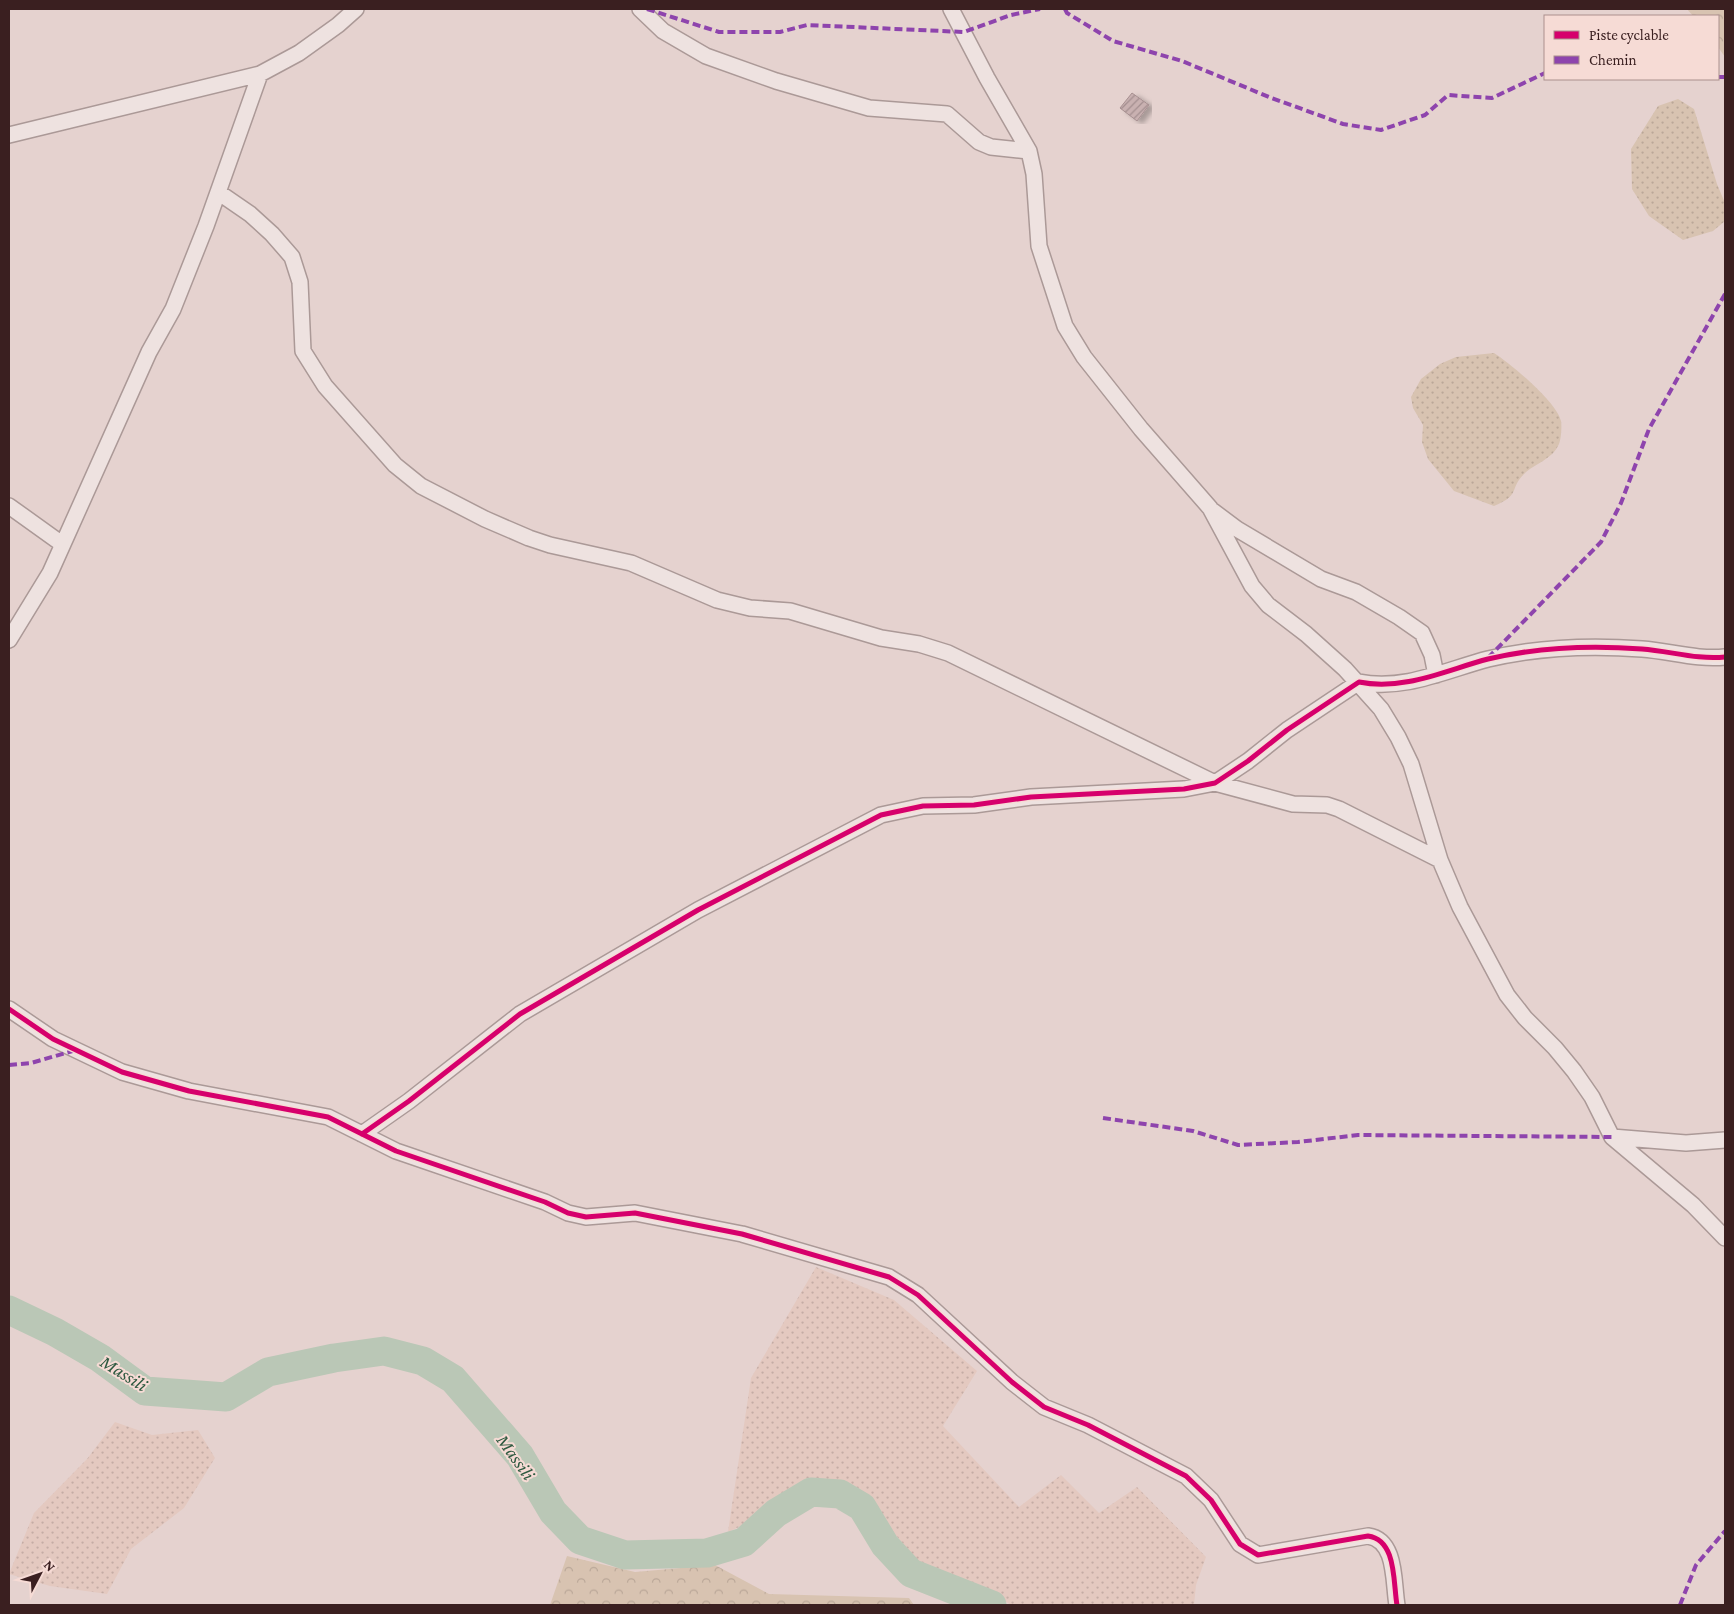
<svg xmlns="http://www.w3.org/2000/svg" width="1734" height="1614" font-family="'Crimson Pro',serif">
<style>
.farmland{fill:url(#farmland-dots)}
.grass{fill:url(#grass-dots)}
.forest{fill:url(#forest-crowns)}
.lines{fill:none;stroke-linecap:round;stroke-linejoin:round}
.river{stroke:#bac7b6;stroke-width:29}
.building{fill:url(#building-hatch);stroke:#a68f90;filter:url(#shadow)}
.street-casing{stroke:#ab9997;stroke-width:18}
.street{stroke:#eee2e0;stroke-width:15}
.quiet{stroke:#8e44ad;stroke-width:4;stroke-dasharray:8 4;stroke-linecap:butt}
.cycleway-casing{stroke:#f6dbd5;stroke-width:8}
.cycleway{stroke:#d6006c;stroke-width:5}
.labels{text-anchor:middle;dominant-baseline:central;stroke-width:4;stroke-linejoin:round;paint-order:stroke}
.water-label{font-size:19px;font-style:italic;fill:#2e5a40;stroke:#f6dbd5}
</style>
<defs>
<pattern id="farmland-dots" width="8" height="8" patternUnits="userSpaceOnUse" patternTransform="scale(1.25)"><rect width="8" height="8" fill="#e4c9c0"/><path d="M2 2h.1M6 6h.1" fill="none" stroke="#c4aca5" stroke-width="1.8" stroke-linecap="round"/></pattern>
<pattern id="grass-dots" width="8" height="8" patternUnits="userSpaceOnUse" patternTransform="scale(1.25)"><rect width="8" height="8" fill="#d8c3b1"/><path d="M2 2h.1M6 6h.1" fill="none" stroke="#baa798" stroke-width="1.8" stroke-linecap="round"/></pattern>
<pattern id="forest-crowns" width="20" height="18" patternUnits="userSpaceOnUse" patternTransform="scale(1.25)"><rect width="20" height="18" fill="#d8c3b1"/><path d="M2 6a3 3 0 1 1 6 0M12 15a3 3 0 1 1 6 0" fill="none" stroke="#baa798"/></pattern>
<pattern id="building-hatch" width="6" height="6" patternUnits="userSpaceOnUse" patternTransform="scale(1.25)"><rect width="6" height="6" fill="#c9b1b1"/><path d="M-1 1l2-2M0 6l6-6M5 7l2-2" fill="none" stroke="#a48f90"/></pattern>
<filter id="shadow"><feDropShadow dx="5.5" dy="3" stdDeviation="2.5" flood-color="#0004"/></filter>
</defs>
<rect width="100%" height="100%" fill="#e5d2cf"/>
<path class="farmland" d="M816 1267 894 1300 977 1371 943 1426 1019 1507 1061 1475 1099 1513 1137 1487 1206 1557 1196 1585 1194 1605H1011L983 1587 926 1571 860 1493 829 1482 801 1486 759 1518 728 1532 751 1378Z
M115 1422 152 1435 198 1430 215 1458 184 1508 131 1549 107 1594 50 1586 9 1574 34 1513 87 1459Z"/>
<path class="grass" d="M1678 99 1694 109 1717 184 1725 203V221L1713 231 1683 240 1649 216 1632 189 1631 149 1658 106Z
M1494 353C1511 364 1557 402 1561 421 1562 426 1561 440 1559 444 1552 460 1535 463 1524 474 1509 489 1521 495 1494 506L1454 491 1428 459 1422 442 1423 425 1413 408 1411 397 1421 379 1440 364 1456 357Z"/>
<path class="forest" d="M1687 9H1725V57L1718 47V16H1693Z
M567 1556 635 1572 715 1565 769 1594 909 1598 914 1605H550Z"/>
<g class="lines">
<path class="river" d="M9 1310 55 1332 100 1358 145 1391 226 1397 268 1372 334 1358 384 1351 423 1361 453 1379 520 1456 553 1512 580 1540 625 1555 707 1553 744 1542 776 1513 811 1492 840 1494 862 1507 885 1545 911 1573 992 1605"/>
</g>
<path class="building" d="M1132 93 1149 105 1137 121 1120 108Z"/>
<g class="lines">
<defs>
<path id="street" d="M640 9 663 31 706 56 776 81 869 108 947 114 979 142 991 147 1029 151
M951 9 987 78 1029 151 1034 174 1039 246 1065 326 1084 357 1141 429 1210 508 1252 586 1268 605 1306 634 1345 669 1381 709 1398 737 1411 764 1440 860 1460 907 1507 995 1525 1018 1555 1048 1574 1071 1592 1097 1612 1137 1693 1205 1725 1238
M9 135 260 74 299 53 338 25 356 9
M218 192 250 214 272 234 292 257 300 282 303 351 325 386 395 465 421 486 485 519 529 538 550 545 631 563 717 600 750 608 790 611 881 638 919 644 948 653 1215 783 1293 804 1327 805 1339 809 1440 860
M9 506 62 544
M1213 511 1237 529 1321 579 1356 592 1399 617 1422 633 1432 655 1436 675
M9 640 50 573 149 352 173 309 206 226 260 74
M9 1009 53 1039 122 1072 189 1091 328 1117 396 1151 545 1202 568 1213 586 1217 635 1213 742 1234 889 1277 918 1295 1012 1382 1044 1407 1088 1425 1186 1476 1211 1500 1240 1544 1258 1555 1368 1536C1397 1540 1393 1583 1397 1605
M362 1134 409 1101 520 1014 698 910 881 815 923 806 974 805 1031 797 1184 789 1215 783 1248 761 1287 730 1359 682C1404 691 1446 670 1488 659 1539 647 1591 645 1642 649 1670 651 1697 660 1725 657
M1612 1137 1686 1143 1725 1140"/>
</defs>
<use href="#street" class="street-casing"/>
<use href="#street" class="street"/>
<path class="quiet" d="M647 9 719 32H780L807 25 964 32 1011 15 1040 9
M1065 9 1067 13 1113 41 1182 61 1269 97 1343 124 1381 130 1425 115 1448 95 1492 98 1545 73
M1718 77H1725
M1488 658 1601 542 1621 503 1649 429 1725 294
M9 1065 31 1063 76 1050
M1103 1118 1193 1131 1238 1145 1298 1142 1358 1135 1612 1137
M1680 1605 1696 1565 1725 1531"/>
<defs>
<path id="cycleway" d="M9 1009 53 1039 122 1072 189 1091 328 1117 396 1151 545 1202 568 1213 586 1217 635 1213 742 1234 889 1277 918 1295 1012 1382 1044 1407 1088 1425 1186 1476 1211 1500 1240 1544 1258 1555 1368 1536C1397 1540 1393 1583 1397 1605
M362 1134 409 1101 520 1014 698 910 881 815 923 806 974 805 1031 797 1184 789 1215 783 1248 761 1287 730 1359 682C1404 691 1446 670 1488 659 1539 647 1591 645 1642 649 1670 651 1697 660 1725 657"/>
</defs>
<use href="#cycleway" class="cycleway-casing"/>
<use href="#cycleway" class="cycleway"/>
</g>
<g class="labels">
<g class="water-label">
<text transform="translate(124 1373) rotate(32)">Massili</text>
<text transform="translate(516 1457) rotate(54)">Massili</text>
</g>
</g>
<rect width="1734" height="1614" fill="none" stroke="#3a1f20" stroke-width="20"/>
<rect x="1544" y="15" width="175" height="65" fill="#f6dbd5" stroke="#ab908d"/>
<rect x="1554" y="31" width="25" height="8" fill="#d6006c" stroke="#ab908d"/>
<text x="1589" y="40" font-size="15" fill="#3a1f20">Piste cyclable</text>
<rect x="1554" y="56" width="25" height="8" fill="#8e44ad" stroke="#ab908d"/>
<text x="1589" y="65" font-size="15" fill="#3a1f20">Chemin</text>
<g transform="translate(40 1574) rotate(49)" stroke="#f6dbd5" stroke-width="4" paint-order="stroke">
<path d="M0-4L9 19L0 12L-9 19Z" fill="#3a1f20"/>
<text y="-8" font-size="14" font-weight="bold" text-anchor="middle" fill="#3a1f20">N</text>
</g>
</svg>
